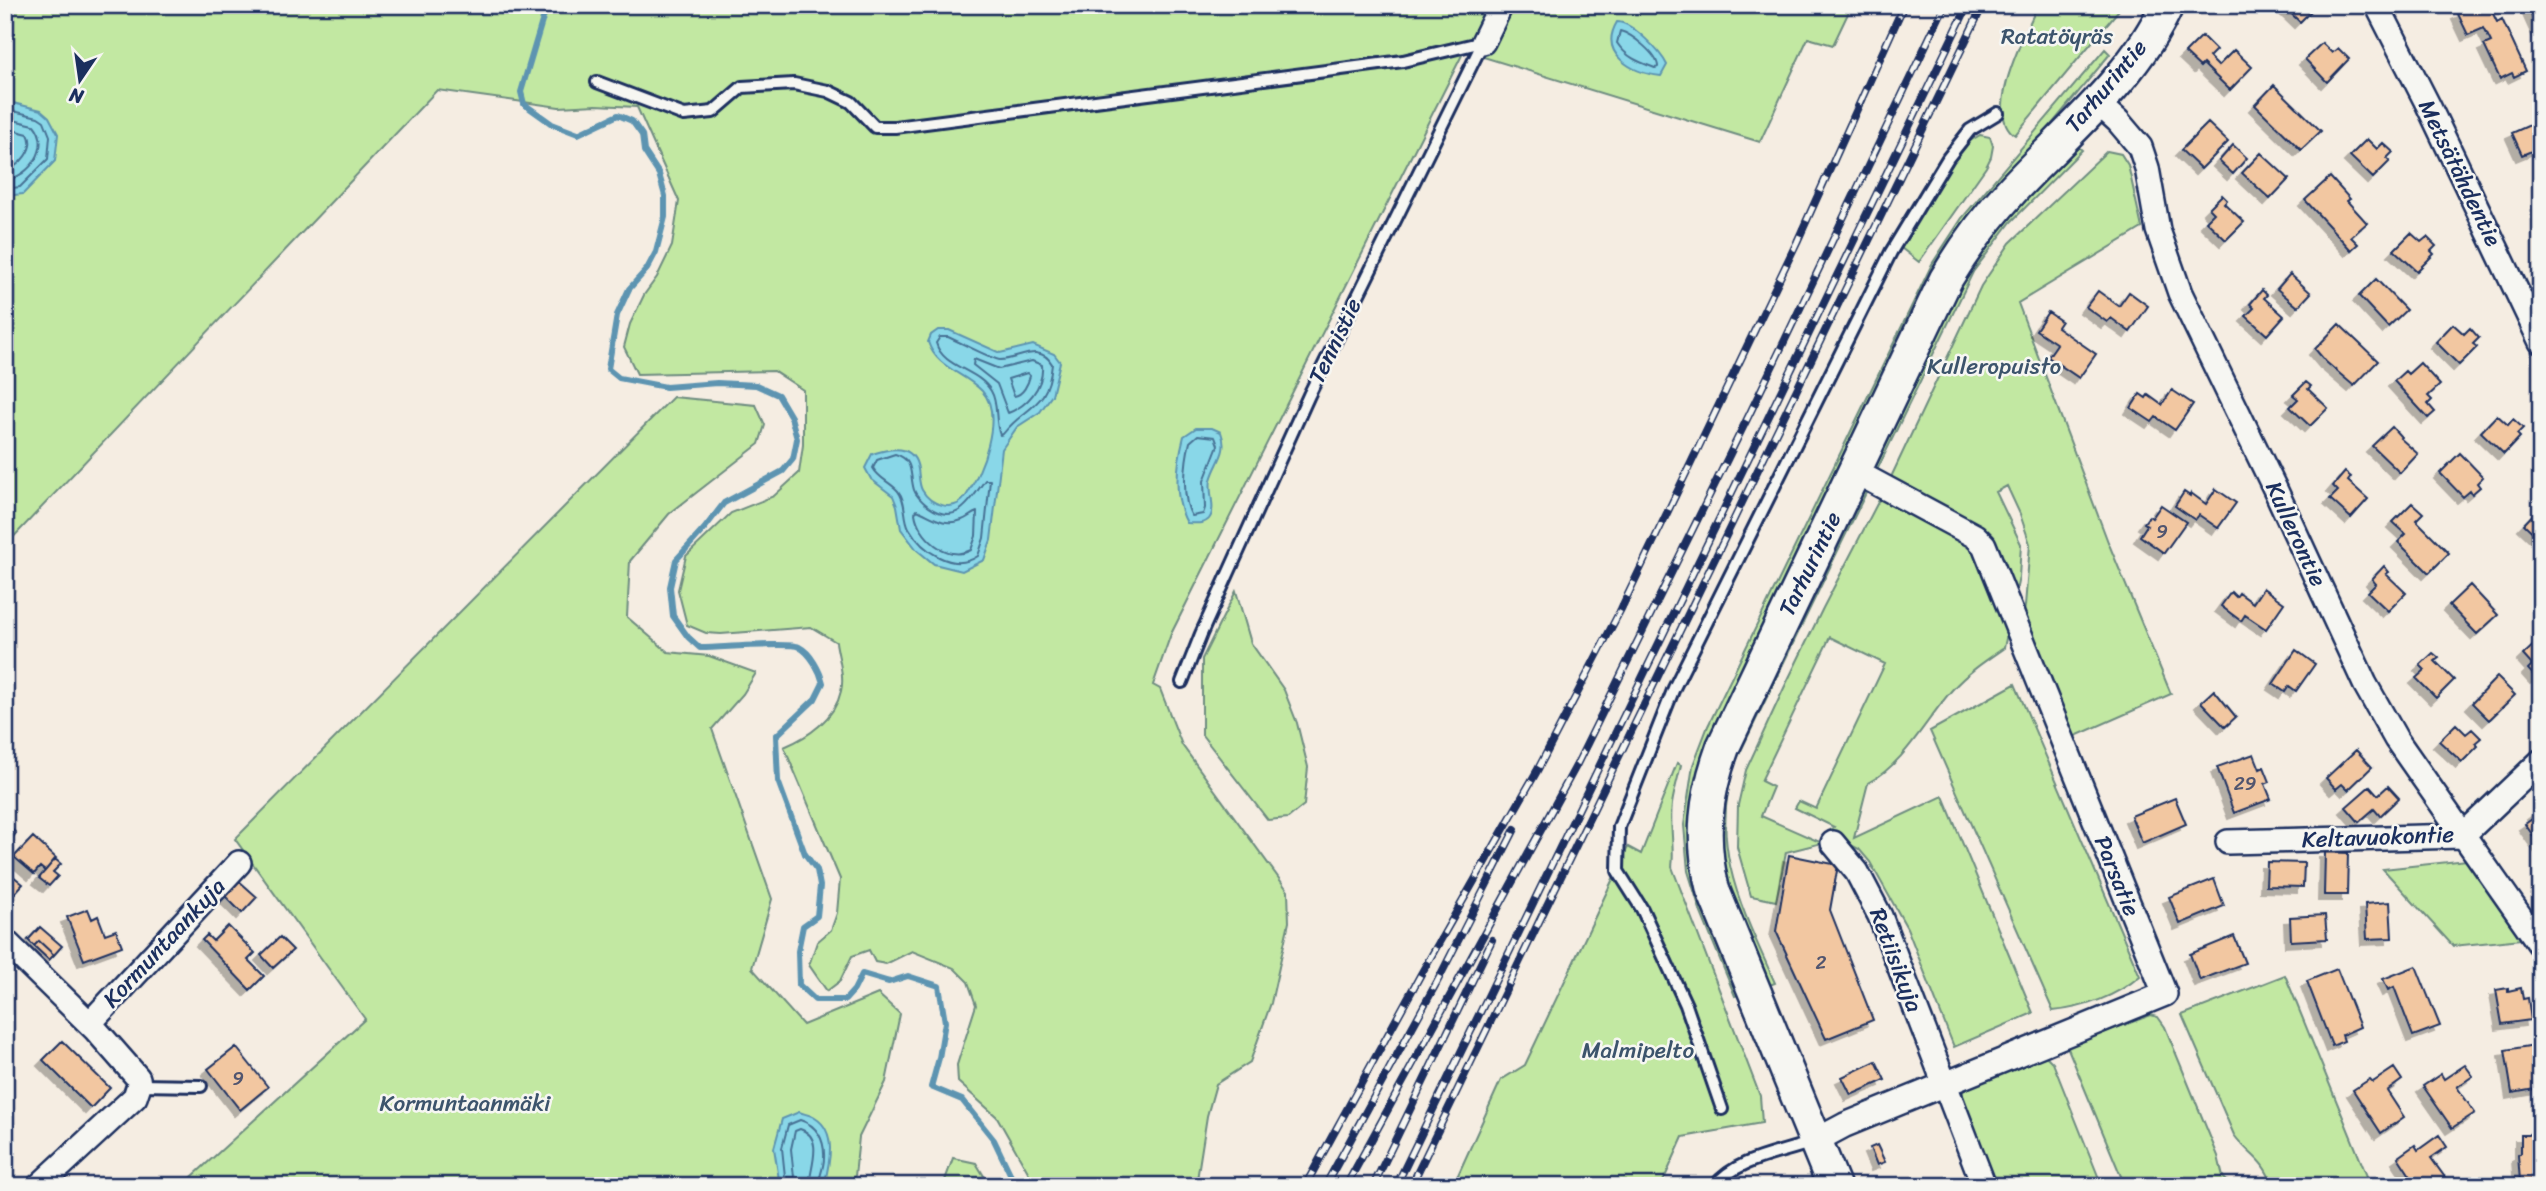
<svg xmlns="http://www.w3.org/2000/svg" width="2546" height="1191" font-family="Sriracha,sans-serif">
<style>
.green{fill:#c2e8a2;stroke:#6e8c80;stroke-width:2}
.water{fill:#89d7e8;stroke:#5d94b1;stroke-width:2}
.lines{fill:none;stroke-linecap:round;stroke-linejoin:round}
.shore{stroke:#477295;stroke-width:2}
.stream{stroke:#5d94b1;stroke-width:6}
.building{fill:#f2c7a1;stroke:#1b2f5e;stroke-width:2;filter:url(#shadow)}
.lane-casing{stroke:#1b2f5e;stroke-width:16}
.street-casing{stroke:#1b2f5e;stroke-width:28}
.secondary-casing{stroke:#1b2f5e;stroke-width:37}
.lane{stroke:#f6f6f2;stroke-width:10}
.street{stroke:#f6f6f2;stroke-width:23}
.secondary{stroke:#f6f6f2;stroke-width:32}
.rail-casing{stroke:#1b2f5e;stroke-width:8}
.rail{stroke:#f6f6f2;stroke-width:5;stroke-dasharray:16;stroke-linecap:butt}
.labels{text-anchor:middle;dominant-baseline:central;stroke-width:5;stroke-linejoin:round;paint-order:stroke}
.number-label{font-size:19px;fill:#51556f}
.park-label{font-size:23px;fill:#3c546c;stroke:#f6f6f2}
.street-label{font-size:23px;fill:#1b2f5e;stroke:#f6f6f2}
</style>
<defs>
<filter id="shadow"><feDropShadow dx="-6" dy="6" stdDeviation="0" flood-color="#0004"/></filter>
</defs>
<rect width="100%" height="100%" fill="#f5ede2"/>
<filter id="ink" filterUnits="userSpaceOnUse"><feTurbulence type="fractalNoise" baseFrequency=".0143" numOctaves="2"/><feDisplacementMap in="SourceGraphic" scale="14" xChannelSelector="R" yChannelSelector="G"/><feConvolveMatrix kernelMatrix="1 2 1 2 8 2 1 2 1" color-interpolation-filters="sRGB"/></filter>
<g filter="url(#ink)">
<path class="green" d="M5 5H1852L1833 45 1808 38 1760 142 1464 51 1171 634 1153 685 1160 689 1182 745 1288 891 1289 922 1271 1003 1250 1062 1216 1084 1207 1116 1196 1186H1036L997 1117 958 1082 957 1065 976 1005 968 982 954 968 912 951 886 964 875 962 869 950 852 956 840 981 827 991 809 965 817 942 831 930 837 913 840 879 784 747C808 737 835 719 841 691 845 676 838 657 836 642L811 627 721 634 706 633 687 625 678 590 686 556 731 513 774 496 799 473 803 445V390L774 371 637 374 624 347 630 324 644 295 657 277 672 246 679 201 637 107 596 105 559 107 437 90 5 546Z
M2038 5H2123L2015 135C1982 113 2026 32 2038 5Z
M2105 49 2110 54 1994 194 1706 750 1741 994 1735 996 1701 913 1688 871 1684 825 1693 765 1708 726 1932 264 1962 218Z
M1980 135 1990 137 1993 146 1991 157 1986 167 1919 262 1901 248 1915 221 1965 144Z
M2075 144 2082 150 2011 222 1973 272 1736 761C1707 843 1742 909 1775 983L1767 986 1734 911 1717 849 1728 759 1959 278 1990 235Z
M2107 151 2121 154 2128 165 2142 228 2018 303 2108 542 2171 694 2071 738 2018 649 2025 606 2030 544 2020 514 2007 486 1996 492 2021 544 2019 577 2004 648C1985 661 1967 673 1952 690 1925 721 1904 764 1868 783L1854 838 1943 796 2033 1013 1954 1047 1907 928 1870 862 1859 849 1827 833 1834 827 1795 808 1799 801 1816 809 1885 664 1830 637 1761 781 1773 787 1761 816 1822 843 1786 852 1776 901 1751 896 1737 847 1738 805 1746 770 1784 688 1823 608 1892 475 1981 286 2010 243Z
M673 397 756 405 765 425 759 444 669 514 630 561 627 617 668 652 709 656 756 673 743 694 712 729 772 899 752 968 803 1025 878 994 900 1014 886 1082 859 1137 854 1186H182L365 1019 235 839Z
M1236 591 1251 643 1284 690 1297 723 1308 767 1304 805 1288 818 1268 820 1202 735V659Z
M2015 684 2140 976C2117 996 2084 1008 2053 1011L1930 731Z
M1677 763 1681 765C1678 778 1674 791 1672 804 1669 826 1675 847 1672 867L1760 1096 1762 1123 1683 1137 1661 1186H1453L1501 1080 1525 1065 1628 847 1641 854Z
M2467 860 2522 939 2453 946 2383 869Z
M2285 975 2371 1186H2273C2262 1156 2250 1157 2234 1135L2182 1015Z
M2151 1015 2158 1017 2165 1027 2218 1156 2223 1177 2232 1186H2125L2067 1046Z
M2046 1056 2053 1063 2102 1186H1997L1963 1098V1089L1966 1085Z
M953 1158 976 1163 990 1186H943Z"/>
<path class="water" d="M1617 22C1632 22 1661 52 1667 65L1661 76C1632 73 1598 54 1617 22Z
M5 101 41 110 49 117 58 134 55 161 23 194 5 196Z
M938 330H949L1000 353 1033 345 1054 354 1060 362 1052 395 1040 412 1017 427 1002 449 991 540 984 560 962 571 934 564 917 550 901 529 897 506 893 496 871 479 865 468 872 454C890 448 914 443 918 469 919 475 919 485 922 490 931 506 955 513 966 496 981 474 1005 415 982 391 964 372 937 369 928 342L931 335Z
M1196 428H1212L1221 432C1229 453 1216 461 1211 480 1208 492 1217 509 1209 519 1204 525 1194 523 1187 523 1173 498 1177 463 1184 436Z
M799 1112C804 1114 811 1115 815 1118 838 1132 829 1165 824 1186H780L774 1148 782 1119Z"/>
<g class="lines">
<path class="shore" d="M1620 31C1632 34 1658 55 1658 67L1655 68C1639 62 1627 58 1617 43Z
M5 109 38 117 44 121 50 136 48 159 20 187 5 189
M5 118 34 125C52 146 30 177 5 180
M5 128 28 134C36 148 20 167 5 170
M940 337H948C958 341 993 360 1000 360 1018 360 1040 342 1052 364 1048 409 1026 405 1003 434L1000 435C994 421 999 404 991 391 978 369 943 368 936 343Z
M974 359 999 369 1032 361 1042 365C1044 387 1027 406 1008 413L997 384 973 365Z
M1027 373 1030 376C1028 384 1023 395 1014 396L1008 379Z
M1198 435 1215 437 1218 445 1204 481 1205 508 1203 514 1192 516C1181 499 1185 461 1190 442Z
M895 454C915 460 909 474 914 490 916 496 924 503 929 507 957 527 971 500 985 480H990L984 538 978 556C953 573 922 551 909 528 903 517 907 502 898 491 890 482 879 479 873 468L877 460Z
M917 510C932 516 943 527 962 520 968 518 971 514 977 512L976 536 971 550C947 563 918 536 915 513Z
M786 1186 782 1148 788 1125 800 1120C817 1125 825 1140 824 1158 824 1168 819 1177 818 1186
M795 1186 791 1149 795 1131 800 1129C825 1137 810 1168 809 1186"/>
<path class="stream" d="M545 5 546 8 521 92 524 104 552 124 578 134 618 115 632 121 642 135 644 151 659 174 665 196V217L656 252 647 269 629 289 617 315 608 369 619 378 666 387 717 383 756 385 778 395 791 417 797 439 793 459 783 471 724 503 704 529 676 560 670 587 673 616 688 637 700 648C716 648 791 642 799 647 811 653 820 671 823 683L815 699 776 736 778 781 805 854 817 870 820 886 817 916 803 926 798 951 799 985 815 1000H845L854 990 862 974 889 982 908 976 939 986 945 1022 939 1058 931 1087 962 1100 994 1140 1016 1186"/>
</g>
<path class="building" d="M2282 5H2317L2300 22Z
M2477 5H2489L2497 22 2502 19 2526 71 2514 77 2512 73 2500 79 2484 45 2491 42 2484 28 2468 35 2458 14Z
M2527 5H2541V36Z
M2202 36 2216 50 2209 57 2218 66 2234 50 2252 67 2230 90 2203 64 2200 67 2185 53Z
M2322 43 2332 53 2338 48 2349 59 2327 82 2305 59Z
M2274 85 2321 131 2301 150 2255 105Z
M2541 120V152L2539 148 2522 155 2512 133Z
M2208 123 2228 142 2201 169 2181 150Z
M2367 139 2377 149 2383 143 2393 152 2387 158 2390 161 2373 178 2350 156Z
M2233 145 2247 158 2233 174 2219 161Z
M2261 153 2289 179 2270 199 2242 173Z
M2330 177 2350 199 2347 201 2367 223 2351 237 2358 244 2351 250 2305 200Z
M2222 195 2227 200 2224 203 2244 222 2226 240 2206 221 2214 213 2209 208Z
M2411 233 2421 242 2427 237 2436 246 2431 251 2434 254 2417 271 2394 250Z
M2290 274 2311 293 2298 307 2277 289Z
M2376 279 2406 310 2388 327 2359 296Z
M2262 290 2267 295 2264 298 2284 316 2267 335 2246 316 2254 308 2250 304Z
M2098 291 2119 306 2129 292 2148 306 2130 332 2111 318 2107 322 2086 307Z
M2048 312 2061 321 2057 327 2096 354 2079 378 2048 357 2057 344 2036 330Z
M2339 324 2378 361 2354 386 2326 362 2315 349Z
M2453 324 2464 334 2470 328 2479 338 2473 344 2477 347 2459 365 2436 342Z
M2420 363 2440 385 2428 396 2432 400 2428 404 2435 412 2428 418 2394 381 2405 371 2408 374Z
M2306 382 2311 386 2308 389 2328 408 2310 426 2290 407 2298 399 2293 395Z
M2172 390 2193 404 2175 430 2156 417 2152 422 2131 408 2140 394 2146 398 2148 395 2162 405Z
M2497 415 2508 425 2513 419 2523 428 2517 434 2520 437 2504 454 2481 432Z
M2392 427 2401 437 2400 438 2418 454 2400 473 2372 446Z
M2460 453 2483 477 2477 483 2480 487 2472 494 2470 491 2463 497 2440 473Z
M2345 472 2351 477 2348 481 2368 499 2351 518 2330 499 2338 491 2333 486Z
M2216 489 2236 503 2218 528 2199 515 2195 520 2175 506 2184 492 2190 496 2191 493 2206 504Z
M2412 503 2423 513 2416 520 2449 553 2429 573 2398 542 2406 534 2393 522Z
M2161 505 2186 522 2164 553 2140 536 2147 525 2144 523 2149 516 2152 518Z
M2540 507H2541V540L2524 524Z
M2384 566 2389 572 2386 574 2406 593 2388 611 2368 592 2376 584 2372 579Z
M2470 585 2498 615 2477 634 2449 605Z
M2263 588 2284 603 2266 629 2245 615 2241 621 2221 606 2231 592 2236 597 2239 593 2253 603Z
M2541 638V675L2536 678 2528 669 2532 665 2523 655Z
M2296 650 2315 664 2296 691 2289 686 2285 692 2273 684Z
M2433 653 2439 658 2435 661 2454 680 2436 698 2416 678 2425 670 2420 665Z
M2497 677 2515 695 2489 720 2472 703Z
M2214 690 2236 717 2225 727 2201 702Z
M2456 724 2466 734 2472 729 2481 738 2475 743 2478 746 2462 762 2439 741Z
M2356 750 2372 767 2348 790 2342 784 2336 789 2326 778Z
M2254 754 2260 769 2264 767 2270 782 2265 784 2271 799 2234 813 2217 767Z
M2370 786 2378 795 2388 786 2399 798 2380 816 2374 809 2359 822 2346 807Z
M2175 798 2186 824 2142 843 2131 816Z
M2541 808V847L2525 824 2535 817 2533 814Z
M7 825 16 833 5 847V827Z
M33 837 56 858 45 871 40 867 34 874 14 857Z
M2325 852 2348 853 2347 895H2324Z
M1789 855 1838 865 1830 910 1873 1020 1826 1039 1776 931Z
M55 859 61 864 53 872 58 876 49 886 39 878Z
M2267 862 2304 863 2303 887 2266 886Z
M7 871 23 884 15 893 5 885V873Z
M2214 879 2224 906 2180 924 2169 897Z
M238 880 257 897 242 913 224 895Z
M5 885 15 893 9 900 12 904 5 912Z
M2390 902 2392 938 2367 939 2365 904Z
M88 909 92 919 98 916 105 934 116 930 122 946 84 960 67 917Z
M2325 915 2327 939 2291 941 2290 917Z
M228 926 255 953 248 960 264 976 250 990 202 940 207 935 213 941Z
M40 927 62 946 54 955 39 941 34 946 28 940Z
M2234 936 2245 963 2200 980 2190 954Z
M280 937 293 950 273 968 261 955Z
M39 941 54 955 49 960 34 946Z
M2416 966 2440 1026 2413 1036 2394 987 2388 990 2383 979Z
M2337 969 2360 1027 2342 1035 2344 1041 2332 1046 2307 981Z
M2508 988V991L2521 988 2523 999 2528 998 2531 1020 2502 1024 2496 990Z
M62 1041 110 1088 91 1108 43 1060Z
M2541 1044V1088L2512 1093 2505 1050Z
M236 1047 268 1087 240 1110 208 1069Z
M1876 1061 1885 1080 1851 1095 1842 1077Z
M2465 1065 2473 1076 2457 1087 2475 1113 2452 1128 2423 1086 2441 1074 2444 1079Z
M2394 1068 2402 1080 2387 1091 2404 1117 2381 1133 2353 1090 2370 1079 2373 1082Z
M2533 1131 2541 1135V1180L2520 1181 2518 1155 2521 1153V1135H2528Z
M2439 1135 2447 1147 2431 1158 2449 1183 2446 1186H2417L2398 1157 2415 1145 2418 1150Z
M1877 1145 1885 1162 1877 1165 1870 1148Z"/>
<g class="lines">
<defs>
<path id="lane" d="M597 82 684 115 713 112 742 87 794 84 828 91 851 102 875 127H895L1403 61 1483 42
M1182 682 1201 634 1309 395 1483 42
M139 1085 201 1086
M1722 1109 1686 1005 1642 909 1618 871 1619 827 1674 688 1891 252 1948 158 1970 130 1998 113
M1715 1186C1737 1158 1780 1154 1812 1142"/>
<path id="street" d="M2377 5 2428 105 2541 342
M1483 42 1501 5
M2097 102 2118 121 2140 147 2147 168 2158 230 2180 293 2276 491 2365 684 2396 739 2541 946
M2228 842 2462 836 2541 761
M1833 843 1857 872 1880 916 1984 1186
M5 941 95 1029 138 1078 139 1085 135 1097 39 1186
M90 1023 239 863
M1815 1141 1845 1125 2165 994 1984 545 1975 536 1854 471"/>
<path id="secondary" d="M1834 1186 1713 890C1700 838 1705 797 1723 747L1946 279C1966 246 1987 217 2013 189 2066 132 2134 78 2167 5"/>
</defs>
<use href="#lane" class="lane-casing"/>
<use href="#street" class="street-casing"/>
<use href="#secondary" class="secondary-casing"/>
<use href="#lane" class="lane"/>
<use href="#street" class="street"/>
<use href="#secondary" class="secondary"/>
<defs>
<path id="rail" d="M1305 1186 1421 974 1537 771 1621 609 1797 242 1904 5
M1325 1186 1437 982 1515 829
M1346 1186 1576 766 1750 413 1945 5
M1373 1186 1492 940
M1396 1186 1968 5
M1411 1186 1983 5"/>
</defs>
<use href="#rail" class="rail-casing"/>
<use href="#rail" class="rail"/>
</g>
</g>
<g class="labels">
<g class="number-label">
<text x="2162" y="531">9</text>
<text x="2245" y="783">29</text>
<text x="1821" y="962">2</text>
<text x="238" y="1078">9</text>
</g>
<g class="park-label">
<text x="2057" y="36">Ratatöyräs</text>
<text x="1994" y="366">Kulleropuisto</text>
<text x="1638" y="1050">Malmipelto</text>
<text x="465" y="1103">Kormuntaanmäki</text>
</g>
<g class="street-label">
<text transform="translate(2106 86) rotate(-50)">Tarhurintie</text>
<text transform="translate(2460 173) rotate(64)">Metsätähdentie</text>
<text transform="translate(1335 341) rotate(-64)">Tennistie</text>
<text transform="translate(2296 534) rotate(65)">Kullerontie</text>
<text transform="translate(1810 564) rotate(-64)">Tarhurintie</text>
<text transform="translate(2378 837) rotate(-2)">Keltavuokontie</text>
<text transform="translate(2117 876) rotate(68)">Parsatie</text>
<text transform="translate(164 943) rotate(-47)">Kormuntaankuja</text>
<text transform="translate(1896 960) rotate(69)">Retiisikuja</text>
</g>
</g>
<rect width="2546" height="1191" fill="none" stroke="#f6f6f2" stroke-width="28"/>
<rect x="14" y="14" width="2518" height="1163" fill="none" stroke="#1b2f5e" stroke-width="2.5" filter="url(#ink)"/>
<g transform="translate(80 80) rotate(193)" stroke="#f6f6f2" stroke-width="5" paint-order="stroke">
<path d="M0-5L12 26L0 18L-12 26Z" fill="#1b2f5e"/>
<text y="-10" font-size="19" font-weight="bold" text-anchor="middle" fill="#1b2f5e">N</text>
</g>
</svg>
